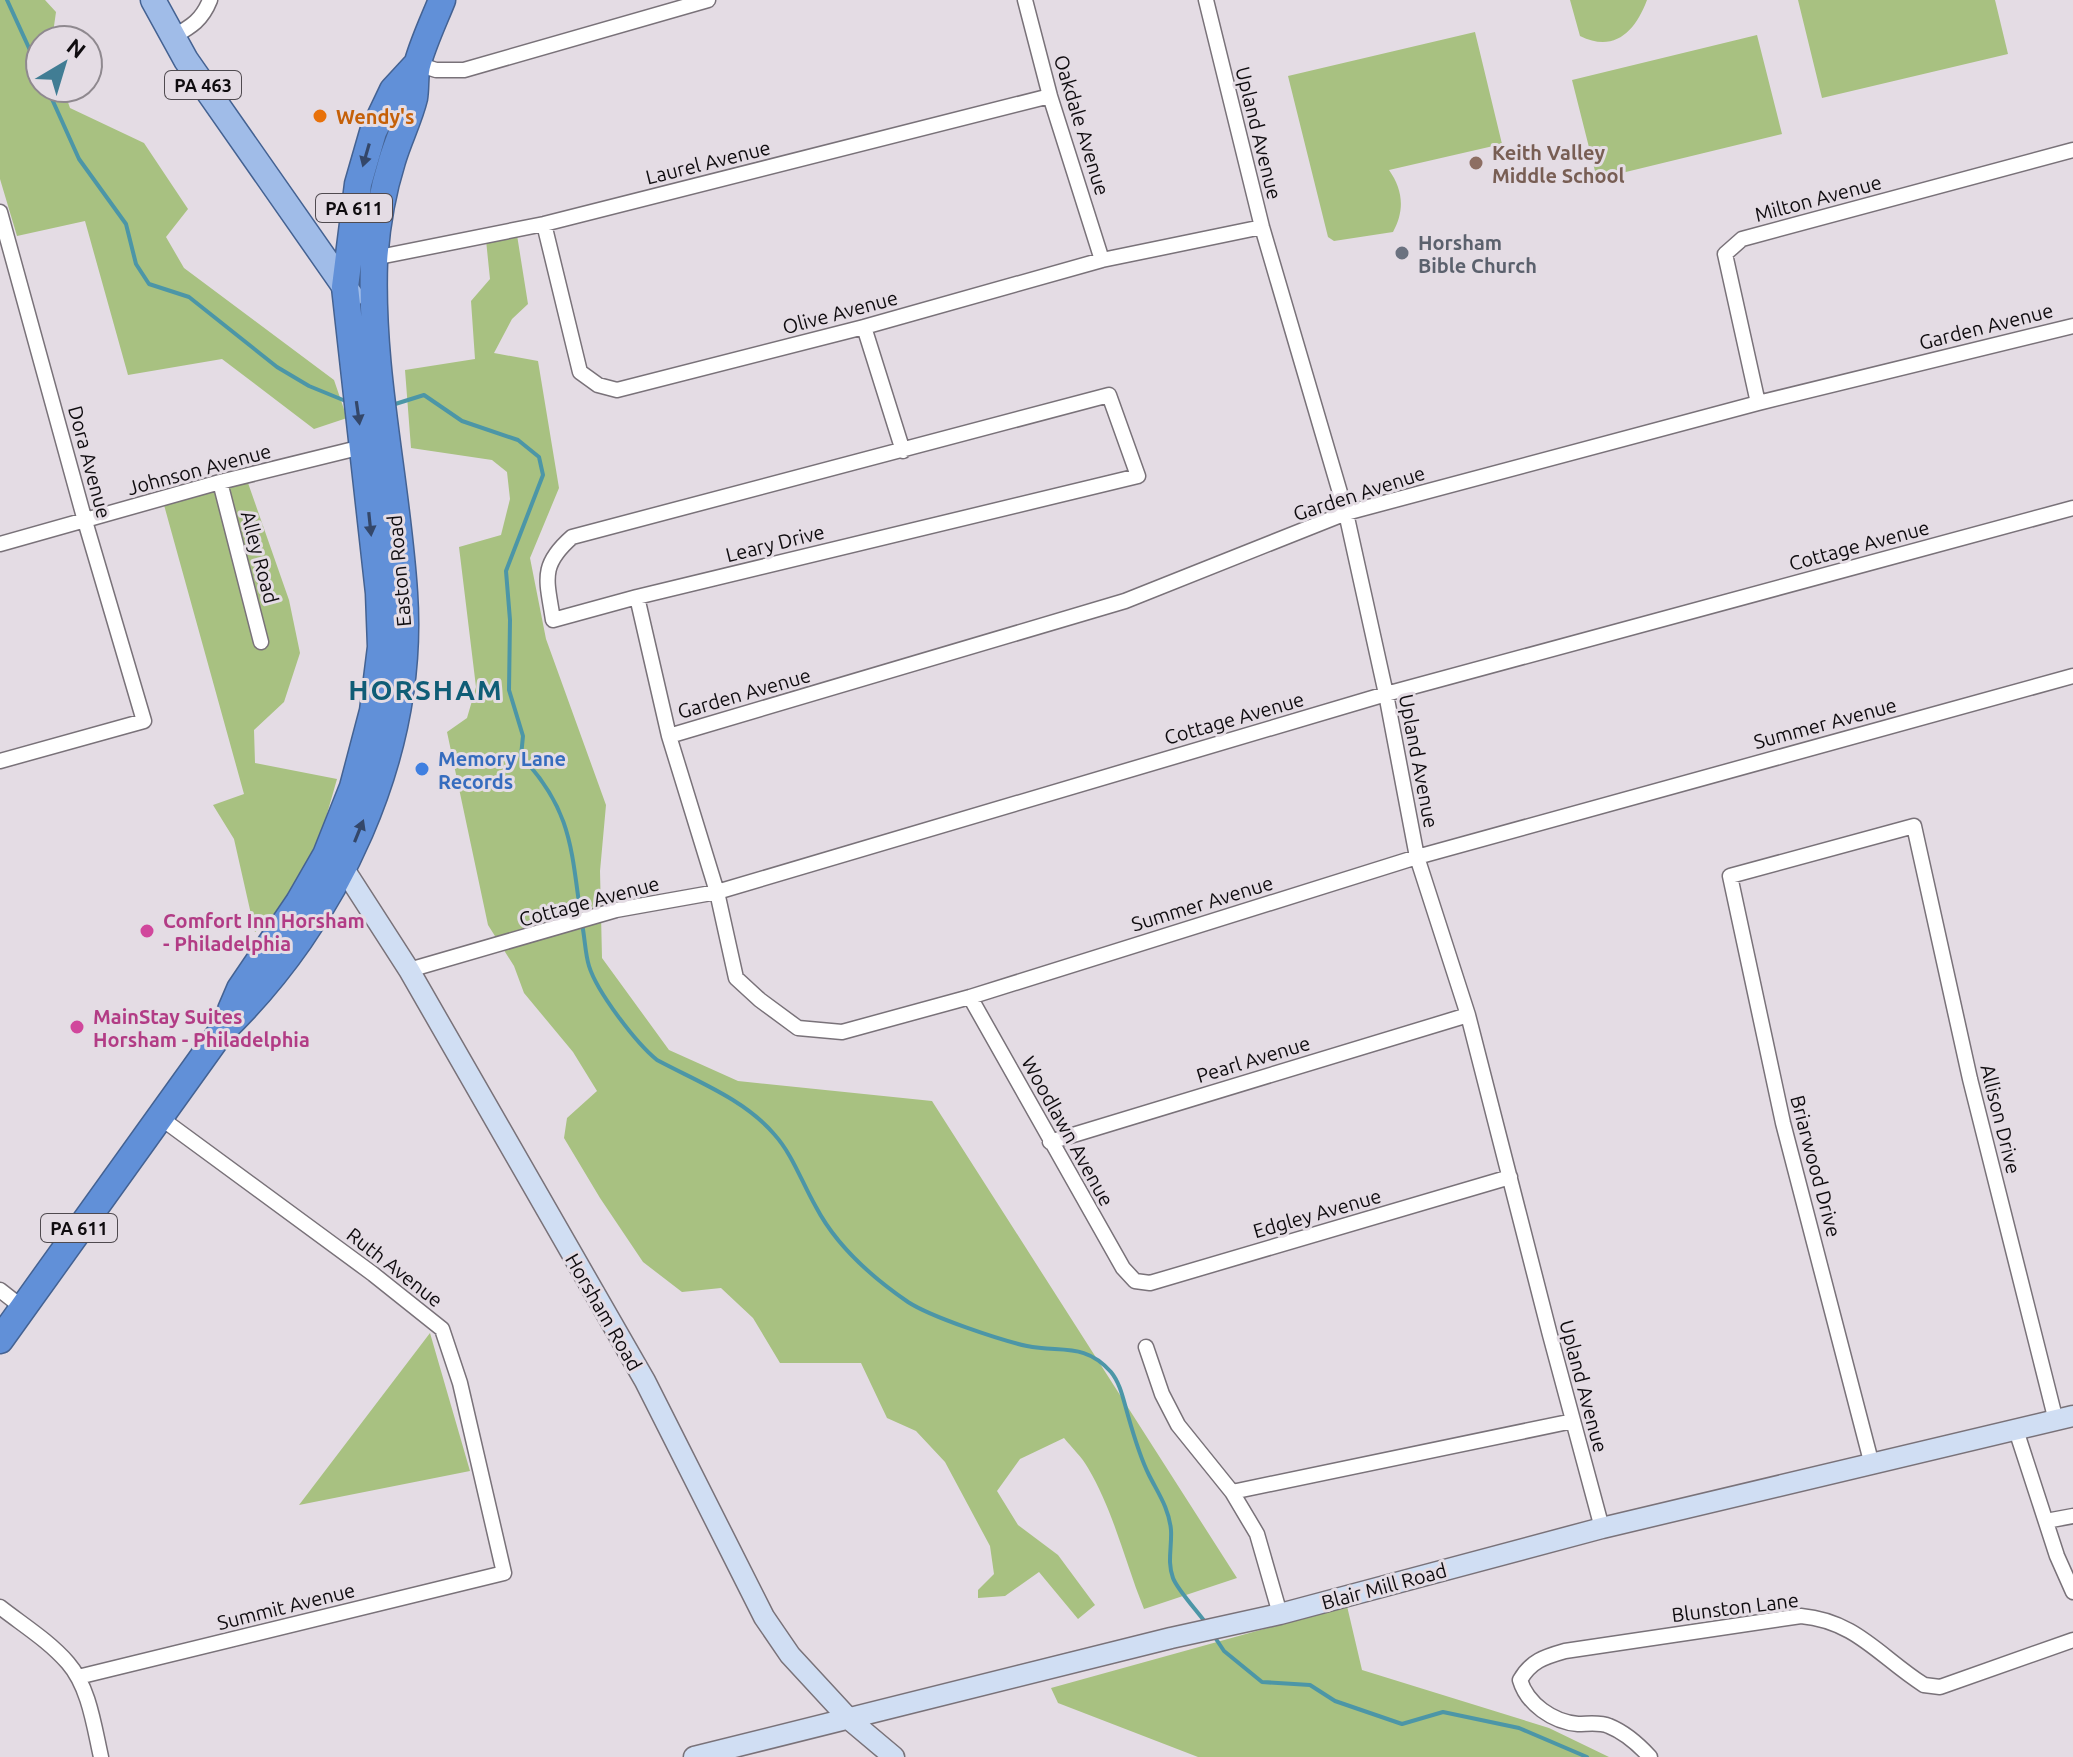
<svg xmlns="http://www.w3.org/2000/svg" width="2073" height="1757" font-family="Ubuntu,sans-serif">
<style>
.green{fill:#a8c181}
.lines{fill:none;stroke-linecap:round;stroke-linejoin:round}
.stream{stroke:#4c96a7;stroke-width:4}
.street-casing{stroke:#797279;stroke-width:17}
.secondary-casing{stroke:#797279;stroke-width:23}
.primary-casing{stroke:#446292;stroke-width:27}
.highway-casing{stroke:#446292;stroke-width:29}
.street{stroke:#fff;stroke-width:14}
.secondary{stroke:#d0def3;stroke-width:20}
.primary{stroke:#a0bce8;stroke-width:24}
.highway{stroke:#6190d8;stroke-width:26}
.oneway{fill:#344769}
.food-dot{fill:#e8710a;stroke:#e4dce4;stroke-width:3}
.education-dot{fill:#8d6e63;stroke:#e4dce4;stroke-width:3}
.worship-dot{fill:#6b7280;stroke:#e4dce4;stroke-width:3}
.shop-dot{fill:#3f7fe0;stroke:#e4dce4;stroke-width:3}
.hotel-dot{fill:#d1479c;stroke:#e4dce4;stroke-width:3}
.labels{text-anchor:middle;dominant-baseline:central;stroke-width:6;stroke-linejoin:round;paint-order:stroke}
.shield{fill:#e4dce4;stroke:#4f4a4f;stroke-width:2}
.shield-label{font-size:18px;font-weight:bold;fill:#0f0c0f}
.food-label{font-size:20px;font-weight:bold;fill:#c56008;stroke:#e4dce4;text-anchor:start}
.street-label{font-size:20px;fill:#0f0c0f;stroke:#e4dce4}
.education-label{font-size:20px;font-weight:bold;fill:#785e54;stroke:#e4dce4;text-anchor:start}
.worship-label{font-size:20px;font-weight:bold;fill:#5b616d;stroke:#e4dce4;text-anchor:start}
.shop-label{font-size:20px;font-weight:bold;fill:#366cbe;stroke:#e4dce4;text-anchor:start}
.hotel-label{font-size:20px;font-weight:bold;fill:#b23c85;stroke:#e4dce4;text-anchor:start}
.district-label{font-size:28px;font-weight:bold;letter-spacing:2px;fill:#0f5d76;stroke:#e4dce4}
</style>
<rect width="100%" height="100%" fill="#e4dce4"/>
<path class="green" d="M0 0H45L56 12 52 40H40V88H63L70 108 144 143 188 209 166 237 184 268 334 380 347 418 314 429 222 359 128 375 85 221 17 236 0 179Z
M1570 0H1647C1635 32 1614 53 1580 36Z
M1798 0H1995L2008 54 1822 98Z
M1475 32 1502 144 1389 170C1403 190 1405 210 1393 232L1334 241 1328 237 1288 76Z
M1757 35 1782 134 1597 179 1572 80Z
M517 235 528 304 512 319 494 353 538 361 559 488 530 558 546 639 606 805 600 871 602 958 669 1050 738 1081 932 1101 1237 1578 1144 1609C1125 1562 1114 1512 1088 1468 1082 1457 1072 1448 1064 1438L1020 1459 997 1491 1018 1525 1058 1555 1095 1605 1078 1619 1039 1572 1005 1596 978 1598V1590L994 1574 990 1546 945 1462 916 1431 887 1418 861 1363H780L753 1318 721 1288 682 1292 643 1262 600 1198 564 1138 567 1118 597 1091 573 1052 524 993 514 966 488 925 447 732 467 718 476 687 459 547 501 535 510 499 507 472 492 460 411 448 405 370 475 359 471 301 490 279 486 240Z
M248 483 289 600 300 653 284 702 254 730 255 763 337 779 315 856 286 908 255 932 234 839 213 805 244 794 164 505Z
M430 1333 470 1471 299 1505Z
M1347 1606 1362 1670 1549 1728 1609 1757H1198L1058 1703 1051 1688Z"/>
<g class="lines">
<path class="stream" d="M7 0 40 72
M47 88 79 159 126 224 136 264 149 284 189 297 277 367 309 386 348 402
M392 405 424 395 462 421 518 440 539 457 543 475 506 571 510 620 509 690 523 736 521 756C574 812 571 852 582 924 585 938 585 953 589 966 597 992 636 1043 657 1060 696 1081 744 1099 774 1134 793 1155 802 1183 816 1207 836 1245 873 1278 908 1302 931 1317 1000 1340 1027 1346 1060 1353 1085 1342 1111 1372 1120 1383 1123 1398 1127 1412 1133 1433 1139 1455 1149 1475 1158 1493 1169 1508 1171 1530 1172 1547 1167 1562 1173 1578 1177 1589 1197 1611 1205 1622
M1214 1636 1224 1651 1262 1682 1310 1685 1335 1701 1402 1724 1443 1712 1519 1728 1587 1757"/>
<defs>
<path id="street" d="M1025 0 1050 96 1102 260
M1206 0 1262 227 1346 513 1386 694 1417 857 1468 1015 1550 1335 1602 1528
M173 37C192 26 202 20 210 0
M417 64 436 70H464L708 0
M0 212 85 521 144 721 0 761
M544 224 580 372 598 385 617 390 864 327 1102 260 1262 227
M374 258 544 224 1050 96
M864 327 903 451
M1109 395 1138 476 637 597 553 620C547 580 539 566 572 537Z
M1758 403 1725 254 1742 239 2073 150
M220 482 261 642
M0 544 220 482 362 447
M637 597 669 736 717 892 736 978 760 1000 798 1028 842 1032 970 997 1417 857 2073 676
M669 736 1125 601 1346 513 1758 403 2073 326
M409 970 616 910 717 892 1386 694 2073 508
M970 997 1123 1268 1135 1281 1150 1283 1510 1177
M1050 1142 1468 1015
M0 1290 23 1308
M1146 1347 1162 1394 1178 1425 1232 1492 1257 1534 1280 1614
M2016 1430 2057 1556 2073 1592
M1872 1465 1783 1123 1730 876 1914 826 1970 1079 2056 1421
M1232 1492 1573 1421
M2046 1521 2073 1516
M0 1607C23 1625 49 1641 68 1663 89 1687 94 1726 101 1757
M78 1677 504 1573 460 1383 442 1329 373 1274 158 1116
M1650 1757C1639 1745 1624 1732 1609 1726 1600 1722 1588 1724 1578 1724 1553 1722 1527 1704 1520 1680 1531 1661 1544 1657 1565 1651L1801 1616C1856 1621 1880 1657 1924 1685L1940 1687 2073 1640"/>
<path id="secondary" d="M333 861 344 869 409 970 645 1381 764 1617 790 1655 850 1720 894 1757
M694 1757 1171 1638 1280 1614 1602 1528 2073 1416"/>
<path id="primary" d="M153 0 186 60 351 296"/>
<path id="highway" d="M231 1010 240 989 299 902 326 855 353 787 373 711 381 647 379 593 345 287 358 184 373 132 393 90 417 64
M0 1340 221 1032C336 922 415 755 404 593 397 482 370 374 374 262 376 228 382 193 392 161 398 140 409 119 414 98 416 86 414 73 418 62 424 41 434 20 442 0"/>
</defs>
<use href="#street" class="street-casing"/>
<use href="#secondary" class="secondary-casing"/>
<use href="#primary" class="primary-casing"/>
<use href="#highway" class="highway-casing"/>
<use href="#street" class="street"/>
<use href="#secondary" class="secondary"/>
<use href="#primary" class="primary"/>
<use href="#highway" class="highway"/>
</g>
<defs><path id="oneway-solid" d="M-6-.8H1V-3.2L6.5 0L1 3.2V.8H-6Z" transform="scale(2)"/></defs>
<g class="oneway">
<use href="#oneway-solid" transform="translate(366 155) rotate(106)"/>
<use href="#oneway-solid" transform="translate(358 413) rotate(82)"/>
<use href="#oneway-solid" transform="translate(370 524) rotate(84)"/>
<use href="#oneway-solid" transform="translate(359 831) rotate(-68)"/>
</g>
<circle class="food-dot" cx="320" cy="116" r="8"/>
<circle class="education-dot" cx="1476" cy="163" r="8"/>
<circle class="worship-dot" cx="1402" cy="253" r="8"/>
<circle class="shop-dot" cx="422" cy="769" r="8"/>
<g class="hotel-dot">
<circle cx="147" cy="931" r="8"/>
<circle cx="77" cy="1027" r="8"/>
</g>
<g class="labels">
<g class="shield">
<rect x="165" y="71" width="76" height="28" rx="6"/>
<rect x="316" y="194" width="76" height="28" rx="6"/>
<rect x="41" y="1214" width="76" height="28" rx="6"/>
</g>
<g class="shield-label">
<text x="203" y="85">PA 463</text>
<text x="354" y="208">PA 611</text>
<text x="79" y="1228">PA 611</text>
</g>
<g class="food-label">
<text x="336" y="116">Wendy's</text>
</g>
<g class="street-label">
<text transform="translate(1082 125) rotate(73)">Oakdale Avenue</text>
<text transform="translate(1259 133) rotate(76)">Upland Avenue</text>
<text transform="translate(708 162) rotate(-14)">Laurel Avenue</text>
<text transform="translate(1818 198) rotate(-15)">Milton Avenue</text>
<text transform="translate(840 312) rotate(-15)">Olive Avenue</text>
<text transform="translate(1986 326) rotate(-14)">Garden Avenue</text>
<text transform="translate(90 462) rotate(75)">Dora Avenue</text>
<text transform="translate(199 469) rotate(-15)">Johnson Avenue</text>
<text transform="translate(1359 493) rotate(-18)">Garden Avenue</text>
<text transform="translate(775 543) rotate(-14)">Leary Drive</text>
<text transform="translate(1859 545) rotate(-15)">Cottage Avenue</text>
<text transform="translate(260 557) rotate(75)">Alley Road</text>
<text transform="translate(399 571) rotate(-95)">Easton Road</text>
<text transform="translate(744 693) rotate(-16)">Garden Avenue</text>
<text transform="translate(1234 718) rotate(-16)">Cottage Avenue</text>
<text transform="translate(1825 723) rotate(-15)">Summer Avenue</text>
<text transform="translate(1419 761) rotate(79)">Upland Avenue</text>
<text transform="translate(589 901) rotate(-15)">Cottage Avenue</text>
<text transform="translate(1202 903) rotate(-17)">Summer Avenue</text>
<text transform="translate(1253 1059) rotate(-17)">Pearl Avenue</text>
<text transform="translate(2001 1119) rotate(76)">Allison Drive</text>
<text transform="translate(1068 1131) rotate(61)">Woodlawn Avenue</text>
<text transform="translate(1816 1166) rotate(75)">Briarwood Drive</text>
<text transform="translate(1317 1213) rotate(-16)">Edgley Avenue</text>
<text transform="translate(395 1267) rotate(38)">Ruth Avenue</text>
<text transform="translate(604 1312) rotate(60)">Horsham Road</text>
<text transform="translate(1584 1386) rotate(75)">Upland Avenue</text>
<text transform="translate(1384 1586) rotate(-15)">Blair Mill Road</text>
<text transform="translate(286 1606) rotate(-14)">Summit Avenue</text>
<text transform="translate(1735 1607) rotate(-7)">Blunston Lane</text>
</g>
<g class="education-label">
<text x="1492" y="152">Keith Valley<tspan x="1492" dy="23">Middle School</tspan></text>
</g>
<g class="worship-label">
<text x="1418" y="242">Horsham<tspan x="1418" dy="23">Bible Church</tspan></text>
</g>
<g class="shop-label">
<text x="438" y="758">Memory Lane<tspan x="438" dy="23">Records</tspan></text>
</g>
<g class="hotel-label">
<text x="163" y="920">Comfort Inn Horsham<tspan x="163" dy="23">- Philadelphia</tspan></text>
<text x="93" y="1016">MainStay Suites<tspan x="93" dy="23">Horsham - Philadelphia</tspan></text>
</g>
<g class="district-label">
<text x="426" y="689">HORSHAM</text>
</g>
</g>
<g transform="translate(64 64) rotate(38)"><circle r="38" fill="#e4dce4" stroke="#8f898f" stroke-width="2"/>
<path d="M0-6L14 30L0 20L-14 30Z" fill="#417d94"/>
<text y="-12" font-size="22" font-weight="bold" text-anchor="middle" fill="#0f0c0f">N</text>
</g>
</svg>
